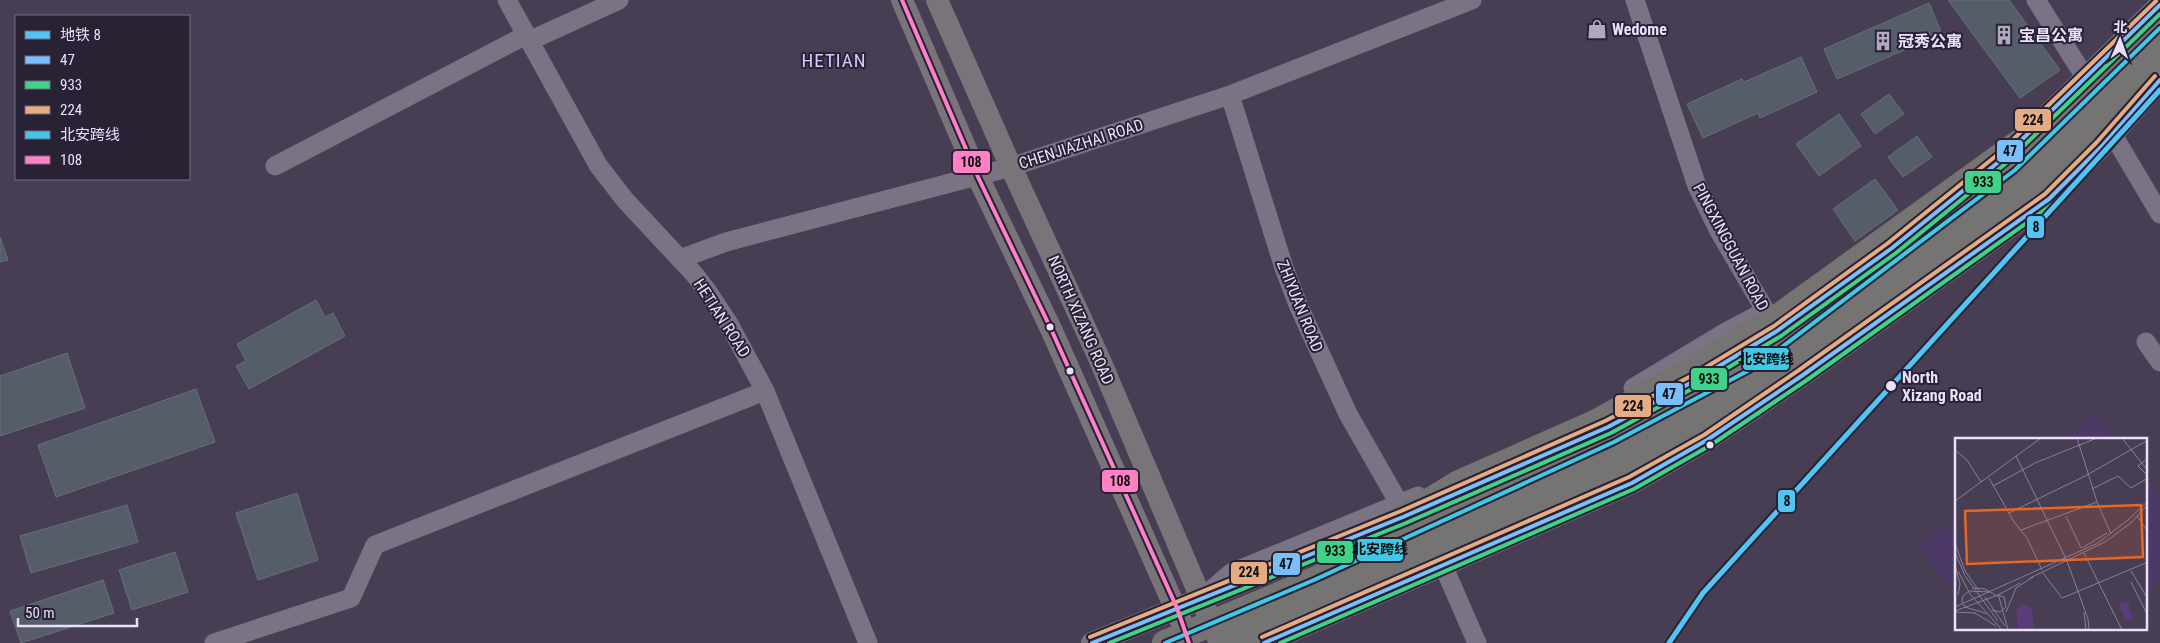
<svg xmlns="http://www.w3.org/2000/svg" width="2160" height="643" font-family="'Roboto Condensed','Noto Sans SC',sans-serif">
<style>
.built{fill:#4d3966}
.building{fill:#555d68;stroke:#667077}
.lines{fill:none;stroke-linecap:round;stroke-linejoin:round}
.minor{stroke:#7a7384;stroke-width:19}
.major{stroke:#78747a;stroke-width:22}
.highway{stroke:#767473;stroke-width:26}
.bus-1-casing{stroke:#292134;stroke-width:8}
.bus-2-casing{stroke:#292134;stroke-width:8}
.bus-3-casing{stroke:#292134;stroke-width:8}
.bus-4-casing{stroke:#292134;stroke-width:8}
.bus-5-casing{stroke:#292134;stroke-width:8}
.bus-1{stroke:#7abffc;stroke-width:4}
.bus-2{stroke:#40d288;stroke-width:4}
.bus-3{stroke:#e5ac83;stroke-width:4}
.bus-4{stroke:#40c8e6;stroke-width:4}
.bus-5{stroke:#ff80c5;stroke-width:4}
.metro-1-casing{stroke:#292134;stroke-width:9}
.metro-1{stroke:#53c5f4;stroke-width:5}
.bus-dot{fill:#eae0fa;stroke:#292134;stroke-width:2}
.labels{text-anchor:middle;dominant-baseline:central;stroke-width:4;stroke-linejoin:round;paint-order:stroke}
.poi-label{font-size:16px;font-weight:bold;fill:#eae0fa;stroke:#292134;text-anchor:start}
.street-label{font-size:16px;fill:#eae0fa;stroke:#292134}
.stop-label{font-size:16px;font-weight:bold;fill:#eae0fa;stroke:#292134;text-anchor:start}
.quarter-label{font-size:19px;letter-spacing:1px;fill:#ddc8fc;stroke:#292134}
.inset-road{fill:none;stroke:#897f96;stroke-width:1}
.view{fill:#e86624;fill-opacity:0.15;stroke:#e86624;stroke-width:2.5}
.inset-edge{fill:none;stroke:#eae0fa;stroke-width:2.5}
.line-badge{stroke:#292134;stroke-width:2}
.pale-badge-label{font-size:14px;text-anchor:middle;font-weight:bold;fill:#111}
</style>
<rect width="100%" height="100%" fill="#483e54"/>
<path class="built" d="M2097 413 2116 439H2063Z
M2146 480 2160 499V581L2146 593Z
M1956 521V592L1916 546Z"/>
<path class="building" d="M1948 0H2009L2060 70 2020 98Z
M1929 3 1942 34 1837 79 1824 49Z
M1801 57 1817 92 1760 118 1758 113 1703 138 1687 104 1742 79 1744 82Z
M1889 94 1904 114 1875 134 1861 114Z
M1839 114 1861 146 1819 176 1796 144Z
M1917 136 1932 157 1903 177 1888 157Z
M1875 179 1898 210 1855 241 1833 209Z
M0 237 8 260 0 262Z
M316 300 325 317 333 313 345 336 249 389 236 366 246 361 237 344Z
M67 353 85 408 0 436V376Z
M196 389 215 442 56 497 38 445Z
M297 493 318 560 258 580 236 513Z
M127 505 138 542 31 573 20 536Z
M175 552 188 592 132 610 119 570Z
M103 580 114 613 21 643 10 611Z"/>
<g class="lines">
<path class="minor" d="M507 0 598 165 625 200 695 275 708 292 729 324 765 391 868 643
M1635 0 1697 186 1719 231 1772 322
M2036 0 2085 77 2092 91
M529 41 619 0
M1230 95 1284 268 1299 307 1348 414 1400 505
M2106 123 2160 214
M275 166 526 35
M680 259 726 242 1011 167 1230 95 1472 0
M2146 342 2160 362
M1633 388 1726 332 1760 314
M1443 565 1477 643
M1210 591 1231 573 1418 496
M214 643 351 598 375 545 765 391"/>
<path class="major" d="M902 0 978 177 1051 329 1181 621
M937 0 1011 167 1099 358 1220 643
M2023 139 2160 5
M1092 643 1420 510
M1264 643 1632 483 1707 440 1803 375 2049 199 2102 146 2160 80"/>
<path class="highway" d="M1403 517 1457 484 1597 422 1691 370 1782 314 2038 129
M1165 643 1314 580 1614 442 1757 366 2015 170 2160 28
M1229 643 1324 603 1632 461 1765 382 2027 187 2160 54"/>
<defs>
<path id="bus-1" d="M1092 643 1403 517 1608 427 1696 380 1777 331 1892 248 2001 160 2160 5
M1264 643 1632 483 1707 440 1803 375 2049 199 2102 146 2160 80"/>
<path id="bus-2" d="M1109 643 1406 523 1611 433 1699 385 1781 336 1896 253 2005 164 2160 14
M1280 643 1634 489 1711 445 1807 380 2053 204 2107 150 2160 89"/>
<path id="bus-3" d="M1090 637 1401 511 1605 421 1693 375 1774 326 1888 243 1997 155 2156 1
M1262 637 1629 477 1704 435 1799 370 2045 194 2097 142 2155 76"/>
<path id="bus-4" d="M1165 643 1314 580 1614 442 1757 366 2015 170 2160 28"/>
<path id="bus-5" d="M902 0 978 177 1051 329 1177 608 1189 643"/>
</defs>
<use href="#bus-1" class="bus-1-casing"/>
<use href="#bus-2" class="bus-2-casing"/>
<use href="#bus-3" class="bus-3-casing"/>
<use href="#bus-4" class="bus-4-casing"/>
<use href="#bus-5" class="bus-5-casing"/>
<use href="#bus-1" class="bus-1"/>
<use href="#bus-2" class="bus-2"/>
<use href="#bus-3" class="bus-3"/>
<use href="#bus-4" class="bus-4"/>
<use href="#bus-5" class="bus-5"/>
<defs>
<path id="metro-1" d="M1669 643 1703 593 2160 90"/>
</defs>
<use href="#metro-1" class="metro-1-casing"/>
<use href="#metro-1" class="metro-1"/>
</g>
<defs>
<symbol id="shop-bare" viewBox="-9 -9 18 18"><path d="M-5-2.5h2.3a2.7 3.5 0 0 1 5.4 0H5L5.5 6h-11ZM-1.5-2.5h3a1.5 2.3 0 0 0-3 0Z" fill="#b1a7c0" stroke="#292134" stroke-width="2.5" paint-order="stroke"/></symbol>
<symbol id="building-bare" viewBox="-9 -9 18 18"><path d="M-4-6H4V6H1V3H-1V6H-4ZM-2.5-4.3h1.7v1.8h-1.7ZM.8-4.3h1.7v1.8H.8ZM-2.5-1h1.7V.8h-1.7ZM.8-1h1.7V.8H.8Z" fill="#b1a7c0" stroke="#292134" stroke-width="2.5" paint-order="stroke"/></symbol>
</defs>
<g fill-rule="evenodd">
<use href="#shop-bare" x="1583" y="15" width="28" height="28"/>
<use href="#building-bare" x="1990" y="21" width="28" height="28"/>
<use href="#building-bare" x="1869" y="27" width="28" height="28"/>
</g>
<g class="bus-dot">
<circle cx="1050" cy="327" r="4.5"/>
<circle cx="1070" cy="371" r="4.5"/>
<circle cx="1891" cy="386" r="6"/>
<circle cx="1710" cy="445" r="4.5"/>
</g>
<g class="labels">
<g class="poi-label">
<text x="1612" y="29">Wedome</text>
<text x="2019" y="35">宝昌公寓</text>
<text x="1898" y="41">冠秀公寓</text>
</g>
<g class="street-label">
<text transform="translate(1081 144) rotate(-18)">CHENJIAZHAI ROAD</text>
<text transform="translate(1731 247) rotate(62)">PINGXINGGUAN ROAD</text>
<text transform="translate(1300 306) rotate(68)">ZHIYUAN ROAD</text>
<text transform="translate(722 318) rotate(57)">HETIAN ROAD</text>
<text transform="translate(1081 320) rotate(66)">NORTH XIZANG ROAD</text>
</g>
<g class="stop-label">
<text x="1902" y="377">North<tspan x="1902" dy="18">Xizang Road</tspan></text>
</g>
<g class="quarter-label">
<text x="834" y="60">HETIAN</text>
</g>
</g>
<g transform="translate(1955 438)">
<rect width="192" height="192" fill="#483e54"/>
<path d="M167 163 173 165 179 181 171 182 164 168ZM68 166 77 170 79 192H63L61 172Z" fill="#5a3c7b"/>
<path class="inset-road" d="M122 0 142 64 156 96M167 0 193 33M0 12 12 22 26 44M61 18 112 123 133 181 134 192M193 20 183 28 193 38M34 40 59 84 72 100 87 132M38 48 80 25 142 0M137 51 163 38 176 50 193 40M0 63 86 0M54 75 132 37 193 2M111 78 126 110M182 78 193 94M66 92 142 64M0 105 10 133 24 153M127 110 152 95M0 114 10 138 43 183M129 115 167 192M0 127 5 146 3 157M3 133 15 156 32 175M176 133 193 161M88 135 107 160 193 124M75 140 150 104 177 84 192 67M176 144 193 178M17 150 30 151 44 159 53 192M35 154 14 153 8 158 7 164 10 169 33 176 47 192M30 159 50 188M0 169 143 105 174 81 193 63M37 172 45 174 51 169 49 159 43 157M0 173 43 157 65 145M0 174 20 175 41 188M51 174 61 150 78 139M129 174 131 192"/>
<path class="view" d="M186 67 188 119 12 126 10 73Z"/>
<rect width="192" height="192" class="inset-edge"/>
</g>
<g class="line-badge">
<rect x="2014" y="108" width="38" height="24" rx="5" fill="#e5ac83"/>
<rect x="1996" y="139" width="28" height="24" rx="5" fill="#7abffc"/>
<rect x="952" y="150" width="39" height="24" rx="5" fill="#ff80c5"/>
<rect x="1964" y="170" width="38" height="24" rx="5" fill="#40d288"/>
<rect x="2026" y="215" width="19" height="24" rx="5" fill="#53c5f4"/>
<rect x="1742" y="347" width="48" height="24" rx="5" fill="#40c8e6"/>
<rect x="1690" y="367" width="38" height="24" rx="5" fill="#40d288"/>
<rect x="1655" y="382" width="29" height="24" rx="5" fill="#7abffc"/>
<rect x="1614" y="394" width="38" height="24" rx="5" fill="#e5ac83"/>
<rect x="1101" y="469" width="38" height="24" rx="5" fill="#ff80c5"/>
<rect x="1777" y="489" width="19" height="24" rx="5" fill="#53c5f4"/>
<rect x="1356" y="538" width="48" height="24" rx="5" fill="#40c8e6"/>
<rect x="1316" y="540" width="38" height="24" rx="5" fill="#40d288"/>
<rect x="1272" y="552" width="29" height="24" rx="5" fill="#7abffc"/>
<rect x="1230" y="561" width="38" height="24" rx="5" fill="#e5ac83"/>
</g>
<g class="pale-badge-label">
<text x="2033" y="125">224</text>
<text x="2010" y="156">47</text>
<text x="971" y="167">108</text>
<text x="1983" y="187">933</text>
<text x="2036" y="232">8</text>
<text x="1766" y="364">北安跨线</text>
<text x="1709" y="384">933</text>
<text x="1669" y="399">47</text>
<text x="1633" y="411">224</text>
<text x="1120" y="486">108</text>
<text x="1787" y="506">8</text>
<text x="1380" y="554">北安跨线</text>
<text x="1335" y="556">933</text>
<text x="1286" y="569">47</text>
<text x="1249" y="577">224</text>
</g>
<rect x="15" y="15" width="175" height="165" fill="#292134" stroke="#766d83"/>
<rect x="25" y="31" width="25" height="8" fill="#53c5f4" stroke="#766d83"/>
<text x="60" y="40" font-size="15" fill="#eae0fa">地铁 8</text>
<rect x="25" y="56" width="25" height="8" fill="#7abffc" stroke="#766d83"/>
<text x="60" y="65" font-size="15" fill="#eae0fa">47</text>
<rect x="25" y="81" width="25" height="8" fill="#40d288" stroke="#766d83"/>
<text x="60" y="90" font-size="15" fill="#eae0fa">933</text>
<rect x="25" y="106" width="25" height="8" fill="#e5ac83" stroke="#766d83"/>
<text x="60" y="115" font-size="15" fill="#eae0fa">224</text>
<rect x="25" y="131" width="25" height="8" fill="#40c8e6" stroke="#766d83"/>
<text x="60" y="140" font-size="15" fill="#eae0fa">北安跨线</text>
<rect x="25" y="156" width="25" height="8" fill="#ff80c5" stroke="#766d83"/>
<text x="60" y="165" font-size="15" fill="#eae0fa">108</text>
<g transform="translate(2120 40) rotate(2)" stroke="#292134" stroke-width="4" paint-order="stroke">
<path d="M0-4L9 19L0 12L-9 19Z" fill="#eae0fa"/>
<text y="-8" font-size="14" font-weight="bold" text-anchor="middle" fill="#eae0fa">北</text>
</g>
<path d="M18 618v8h119v-8" fill="none" stroke="#eae0fa" stroke-width="2.5"/>
<text x="25" y="618" font-size="15" fill="#eae0fa" stroke="#292134" stroke-width="4" paint-order="stroke">50 m</text>
</svg>
